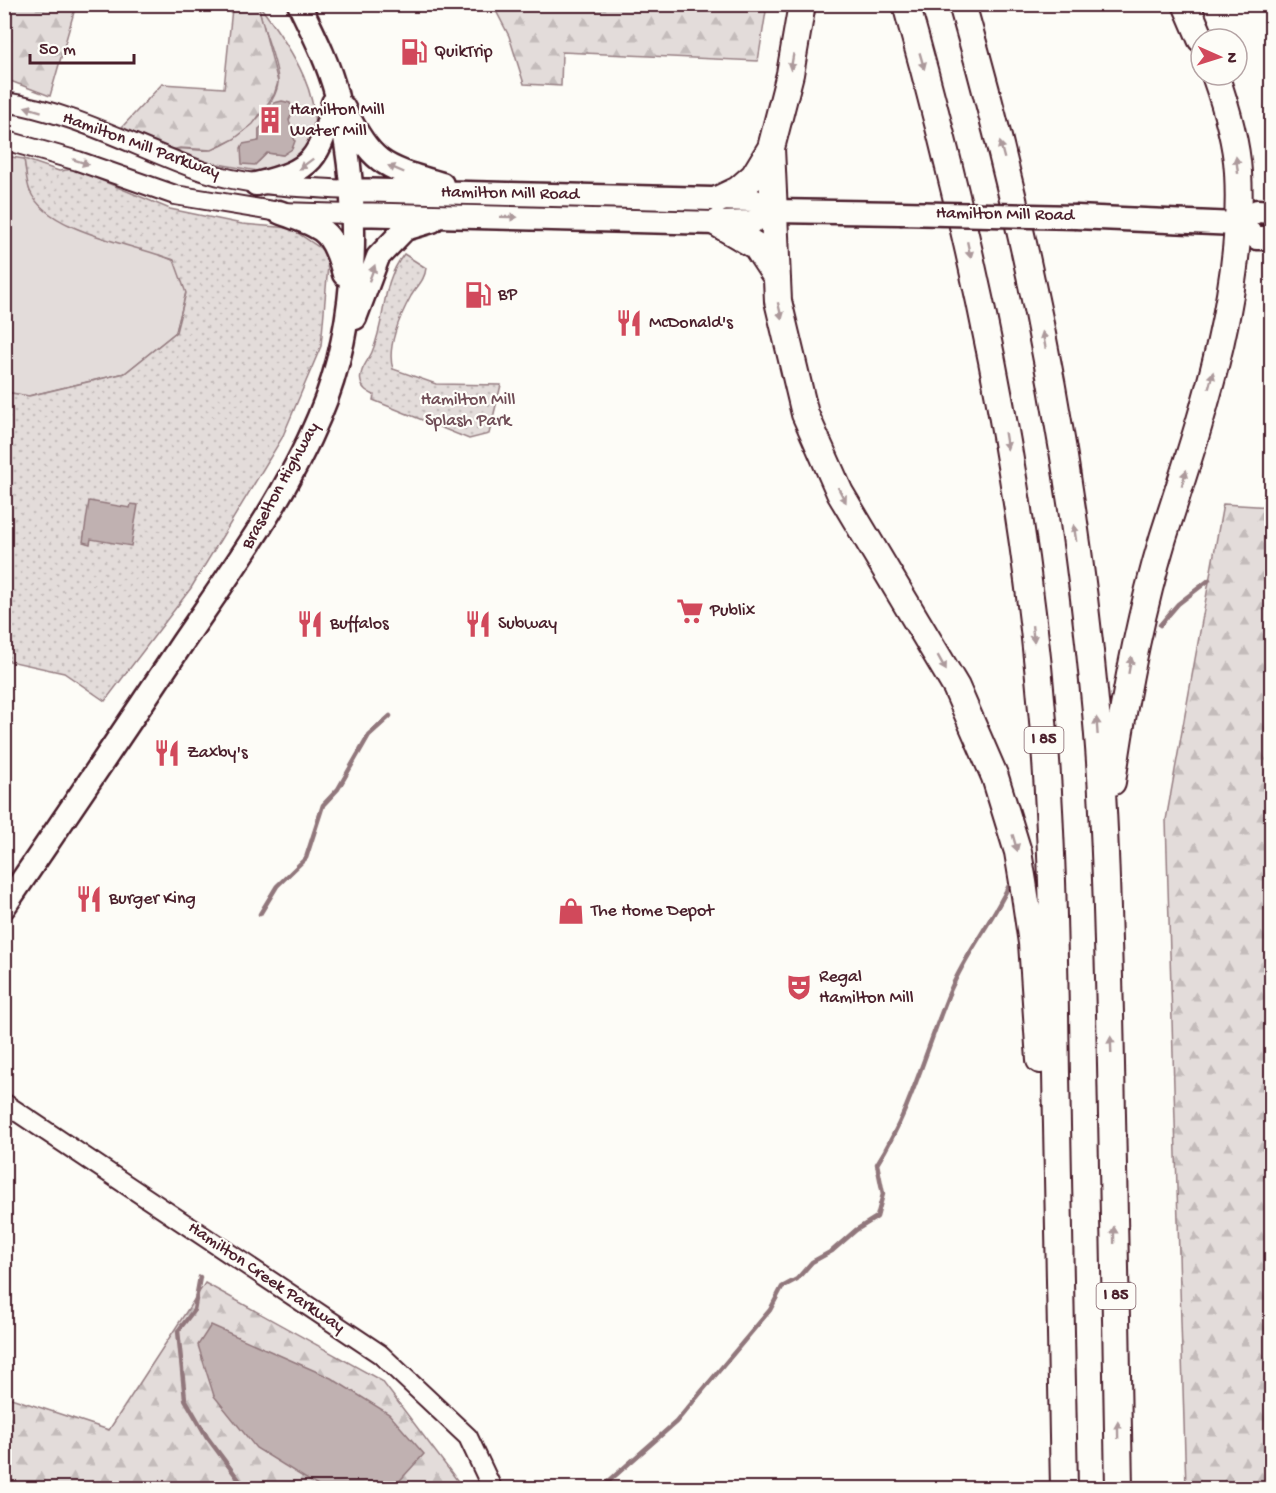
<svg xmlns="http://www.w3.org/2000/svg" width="1276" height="1493" font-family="'Gochi Hand',sans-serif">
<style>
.green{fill:#e3dcda;stroke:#967e82;stroke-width:1.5;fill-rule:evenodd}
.forest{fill:url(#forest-firs);stroke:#967e82;stroke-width:1.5}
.park{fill:url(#park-dots);stroke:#967e82;stroke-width:1.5}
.water{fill:#c0b1b1;stroke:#91777b;stroke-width:1.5}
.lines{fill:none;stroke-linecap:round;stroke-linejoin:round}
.stream{stroke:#91777b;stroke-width:4.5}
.minor-casing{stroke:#4a1f2b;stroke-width:22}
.major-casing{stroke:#4a1f2b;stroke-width:27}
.highway-casing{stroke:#4a1f2b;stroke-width:30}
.minor{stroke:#fdfcf7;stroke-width:18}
.major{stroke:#fdfcf7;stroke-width:22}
.highway{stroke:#fdfcf7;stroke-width:26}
.major-bridge-casing{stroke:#4a1f2b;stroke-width:27;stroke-linecap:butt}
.major-bridge{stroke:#fdfcf7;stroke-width:22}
.oneway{fill:#ac999b}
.labels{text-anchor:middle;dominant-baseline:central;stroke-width:4.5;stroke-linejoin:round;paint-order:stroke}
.shield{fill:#fdfcf7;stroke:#806168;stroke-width:1.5}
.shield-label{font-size:16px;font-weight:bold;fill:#4a1f2b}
.poi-label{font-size:18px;fill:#4a1f2b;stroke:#fdfcf7;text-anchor:start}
.street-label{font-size:18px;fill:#4a1f2b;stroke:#fdfcf7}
.park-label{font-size:18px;fill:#704e57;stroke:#fdfcf7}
</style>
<defs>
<pattern id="forest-firs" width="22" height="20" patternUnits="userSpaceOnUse" patternTransform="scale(1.5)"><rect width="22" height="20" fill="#e3dcda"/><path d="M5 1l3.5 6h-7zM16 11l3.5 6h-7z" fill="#c4bcbb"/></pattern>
<pattern id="park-dots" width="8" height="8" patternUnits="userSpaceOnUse" patternTransform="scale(1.5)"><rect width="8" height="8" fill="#e3dcda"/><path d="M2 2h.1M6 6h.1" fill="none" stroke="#c4bcbb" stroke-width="1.8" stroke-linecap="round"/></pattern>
</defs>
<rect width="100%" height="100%" fill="#fdfcf7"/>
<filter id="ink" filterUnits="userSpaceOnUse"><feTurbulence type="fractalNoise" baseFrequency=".0167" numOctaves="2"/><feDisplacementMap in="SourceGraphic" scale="12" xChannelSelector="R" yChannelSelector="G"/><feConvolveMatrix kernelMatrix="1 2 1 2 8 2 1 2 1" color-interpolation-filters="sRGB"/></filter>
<g filter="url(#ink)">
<path class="green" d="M259 5C290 46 330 103 309 157L268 173 190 159 171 150C185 146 200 153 213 149 235 143 278 106 278 81 278 60 260 26 259 5ZM271 108 289 120V125L294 132 283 155 267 153 259 161 255 144 259 140V129L267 122Z
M5 156 24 159 30 192 145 249 175 261 186 292 176 332 125 373 28 396 5 392Z"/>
<path class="forest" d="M4 5H76L50 96 5 79Z
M230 5H258L278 82 274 95 253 124 234 139 212 150 180 148 171 150 122 127 162 84 224 88 232 8Z
M493 5H767L758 61 562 52 561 86 524 84 509 36Z
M1223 504 1272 507 1271 1488H1186L1166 820Z
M205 1283 382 1381 463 1488H5V1396L109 1430Z"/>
<path class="park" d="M24 159 59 171 74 169 170 209 242 224 290 228 329 254 321 346 282 438 191 588 105 701 64 673 5 660V392L29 396 125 373 176 332 186 293 174 260C136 245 47 232 30 191 26 182 26 169 24 159Z
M404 254 426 268C425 280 417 286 411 296 400 316 386 348 393 369L436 384 501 385 489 434 469 439 373 400 374 395C368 392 362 389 361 382 358 372 368 361 372 352 387 317 380 285 404 254Z"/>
<path class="water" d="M282 101 290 103 293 111 289 120 295 141 292 149 283 155 267 153 255 165 242 164 241 148 243 144 259 141V129L267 122 274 103Z
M89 501 130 508 131 504 138 505 131 546 91 539 90 544 83 542Z
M211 1325 331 1378 389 1414 424 1454 393 1488H321L256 1448 214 1396 198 1345Z"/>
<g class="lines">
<path class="stream" d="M1160 625 1178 604 1209 580
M260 914 277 886 306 858 323 805 338 789 369 735 390 716
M200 1277 194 1310 178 1331 185 1399 207 1437 245 1488
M601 1488 676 1422 770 1310 782 1287 797 1279 812 1262 832 1251 856 1230 877 1217 883 1194 877 1164C911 1110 926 1049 950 991 967 951 995 918 1012 879"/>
<defs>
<path id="minor" d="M4 102C74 112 137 148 202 171 250 187 301 187 351 190
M4 140 78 161 175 195 279 212 352 214
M4 1103 380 1354 468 1437 492 1488"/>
<path id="major" d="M343 107C374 165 380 166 442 184
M256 184C314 170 319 159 333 103
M351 190 753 200 774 211
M279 212C323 229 331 226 344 274
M352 214 717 223 752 222 774 211 900 213
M1076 217 1236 224 1257 238H1272
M1236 224 1257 211 1272 212
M355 318 378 257 405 229 432 221
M4 907C64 819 124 731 183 642 232 570 285 498 319 417 361 319 361 196 336 93 328 62 313 33 299 4"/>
<path id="highway" d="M906 4C972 239 1023 478 1043 721 1053 838 1054 956 1056 1074 1059 1212 1062 1350 1064 1488
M962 4C1027 229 1072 458 1094 691 1105 799 1107 906 1110 1014 1114 1172 1116 1330 1119 1488
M1186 4 1201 39
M771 148 778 301 805 414 840 493 956 687 995 777 1018 852 1023 882 1032 943 1040 1060
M719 199 738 190 754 176 771 148 790 74 802 4
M717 223 756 246 777 278
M1112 782C1124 699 1139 618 1163 538 1200 422 1245 295 1238 172 1236 139 1226 106 1215 75"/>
</defs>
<use href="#minor" class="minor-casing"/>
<use href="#major" class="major-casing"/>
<use href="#highway" class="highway-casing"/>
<use href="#minor" class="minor"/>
<use href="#major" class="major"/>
<use href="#highway" class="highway"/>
<defs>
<path id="major-bridge" d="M900 213 1076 217"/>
</defs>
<use href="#major-bridge" class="major-bridge-casing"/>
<use href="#major-bridge" class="major-bridge"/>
</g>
<defs><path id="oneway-solid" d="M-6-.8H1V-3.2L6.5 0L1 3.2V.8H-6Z" transform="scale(1.5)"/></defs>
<g class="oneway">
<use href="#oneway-solid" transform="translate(922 61) rotate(74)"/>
<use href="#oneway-solid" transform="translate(792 62) rotate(100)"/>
<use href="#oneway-solid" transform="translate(33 109) rotate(-163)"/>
<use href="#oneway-solid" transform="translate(1002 150) rotate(-105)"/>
<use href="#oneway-solid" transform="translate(81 162) rotate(18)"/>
<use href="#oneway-solid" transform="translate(306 164) rotate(143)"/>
<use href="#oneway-solid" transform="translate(1237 165) rotate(-97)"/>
<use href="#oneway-solid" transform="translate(396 169) rotate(-157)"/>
<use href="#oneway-solid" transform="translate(509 217) rotate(1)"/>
<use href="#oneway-solid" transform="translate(969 250) rotate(78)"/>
<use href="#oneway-solid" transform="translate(372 273) rotate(-70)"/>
<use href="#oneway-solid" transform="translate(780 311) rotate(76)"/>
<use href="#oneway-solid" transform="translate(1044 340) rotate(-101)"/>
<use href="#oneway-solid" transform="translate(1211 380) rotate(-75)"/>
<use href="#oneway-solid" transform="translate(1006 441) rotate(81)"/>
<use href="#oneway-solid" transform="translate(1184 478) rotate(-74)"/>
<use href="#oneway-solid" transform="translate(842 495) rotate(62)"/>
<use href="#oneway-solid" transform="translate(1075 533) rotate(-98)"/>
<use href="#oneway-solid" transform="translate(1033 634) rotate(84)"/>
<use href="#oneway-solid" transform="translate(942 663) rotate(61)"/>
<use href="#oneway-solid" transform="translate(1130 665) rotate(-80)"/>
<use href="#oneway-solid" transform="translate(1097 726) rotate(-94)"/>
<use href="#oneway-solid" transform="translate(1015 843) rotate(74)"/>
<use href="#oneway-solid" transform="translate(1111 1045) rotate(-92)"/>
<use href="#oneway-solid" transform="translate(1114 1235) rotate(-91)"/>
<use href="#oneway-solid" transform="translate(1118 1430) rotate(-91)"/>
</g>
</g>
<defs>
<symbol id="fuel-bare" viewBox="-9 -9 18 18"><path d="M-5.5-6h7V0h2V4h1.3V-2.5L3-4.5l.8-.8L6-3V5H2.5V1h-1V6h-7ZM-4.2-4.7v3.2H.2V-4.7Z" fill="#d1495b" stroke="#fdfcf7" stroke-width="2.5" paint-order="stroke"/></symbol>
<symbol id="building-bare" viewBox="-9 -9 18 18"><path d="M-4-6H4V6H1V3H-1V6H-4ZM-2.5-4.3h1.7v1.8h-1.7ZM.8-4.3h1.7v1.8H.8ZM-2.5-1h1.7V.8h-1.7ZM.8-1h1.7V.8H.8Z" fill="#d1495b" stroke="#fdfcf7" stroke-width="2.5" paint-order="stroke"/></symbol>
<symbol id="restaurant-bare" viewBox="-9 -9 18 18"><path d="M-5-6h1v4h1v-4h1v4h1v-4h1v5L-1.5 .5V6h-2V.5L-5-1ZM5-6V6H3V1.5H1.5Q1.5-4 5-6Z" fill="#d1495b" stroke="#fdfcf7" stroke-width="2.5" paint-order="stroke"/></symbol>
<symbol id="supermarket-bare" viewBox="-9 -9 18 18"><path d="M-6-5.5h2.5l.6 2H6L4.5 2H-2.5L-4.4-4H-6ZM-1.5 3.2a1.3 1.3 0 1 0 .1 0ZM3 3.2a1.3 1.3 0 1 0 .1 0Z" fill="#d1495b" stroke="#fdfcf7" stroke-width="2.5" paint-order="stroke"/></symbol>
<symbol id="shop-bare" viewBox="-9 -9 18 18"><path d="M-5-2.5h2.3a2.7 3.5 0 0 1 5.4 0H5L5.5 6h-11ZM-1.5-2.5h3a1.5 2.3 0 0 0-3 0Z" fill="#d1495b" stroke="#fdfcf7" stroke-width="2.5" paint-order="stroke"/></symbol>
<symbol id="theatre-bare" viewBox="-9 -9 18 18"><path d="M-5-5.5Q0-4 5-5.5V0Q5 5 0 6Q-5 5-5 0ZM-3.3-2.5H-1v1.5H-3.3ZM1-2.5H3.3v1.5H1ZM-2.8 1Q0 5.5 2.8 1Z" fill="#d1495b" stroke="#fdfcf7" stroke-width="2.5" paint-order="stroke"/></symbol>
</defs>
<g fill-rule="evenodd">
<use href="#fuel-bare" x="395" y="33" width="38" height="38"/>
<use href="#building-bare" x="251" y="101" width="38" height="38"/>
<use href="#fuel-bare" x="459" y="276" width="38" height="38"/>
<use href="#restaurant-bare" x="610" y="304" width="38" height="38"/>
<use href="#supermarket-bare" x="671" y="592" width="38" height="38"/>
<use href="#restaurant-bare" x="291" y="605" width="38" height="38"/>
<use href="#restaurant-bare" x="459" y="605" width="38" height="38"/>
<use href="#restaurant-bare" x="148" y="734" width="38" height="38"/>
<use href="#restaurant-bare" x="70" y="880" width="38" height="38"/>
<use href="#shop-bare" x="552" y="892" width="38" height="38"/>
<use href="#theatre-bare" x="780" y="968" width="38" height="38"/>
</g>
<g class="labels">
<g class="shield">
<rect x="1024.5" y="727" width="39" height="26" rx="4.5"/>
<rect x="1096.5" y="1283" width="39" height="26" rx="4.5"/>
</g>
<g class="shield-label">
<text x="1044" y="740">I 85</text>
<text x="1116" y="1296">I 85</text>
</g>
<g class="poi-label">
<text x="434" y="52">QuikTrip</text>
<text x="290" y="110">Hamilton Mill<tspan x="290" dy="21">Water Mill</tspan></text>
<text x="498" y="295">BP</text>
<text x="649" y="323">McDonald's</text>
<text x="710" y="611">Publix</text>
<text x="330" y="624">Buffalos</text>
<text x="498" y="624">Subway</text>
<text x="187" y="753">Zaxby's</text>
<text x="109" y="899">Burger King</text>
<text x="591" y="911">The Home Depot</text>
<text x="819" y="977">Regal<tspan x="819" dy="21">Hamilton Mill</tspan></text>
</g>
<g class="street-label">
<text transform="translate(141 146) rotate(20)">Hamilton Mill Parkway</text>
<text transform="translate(510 194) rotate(1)">Hamilton Mill Road</text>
<text transform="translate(1005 215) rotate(1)">Hamilton Mill Road</text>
<text transform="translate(281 486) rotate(-61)">Braselton Highway</text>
<text transform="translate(266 1278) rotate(34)">Hamilton Creek Parkway</text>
</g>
<g class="park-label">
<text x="468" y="400">Hamilton Mill<tspan x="468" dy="21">Splash Park</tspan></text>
</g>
</g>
<rect width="1276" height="1493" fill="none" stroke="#fdfcf7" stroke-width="24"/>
<rect x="12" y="12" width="1252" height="1469" fill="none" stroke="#4a1f2b" stroke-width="2" filter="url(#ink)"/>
<g transform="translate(1219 57) rotate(93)"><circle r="28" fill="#fdfcf7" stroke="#b5a4a5" stroke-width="1.5"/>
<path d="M0-4.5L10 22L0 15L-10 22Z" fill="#d1495b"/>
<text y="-9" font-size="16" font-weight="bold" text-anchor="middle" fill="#4a1f2b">N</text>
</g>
<path d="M30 54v9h104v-9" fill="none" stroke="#4a1f2b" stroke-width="3"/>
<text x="39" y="54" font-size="18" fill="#4a1f2b" stroke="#fdfcf7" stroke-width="4.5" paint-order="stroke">50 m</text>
</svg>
